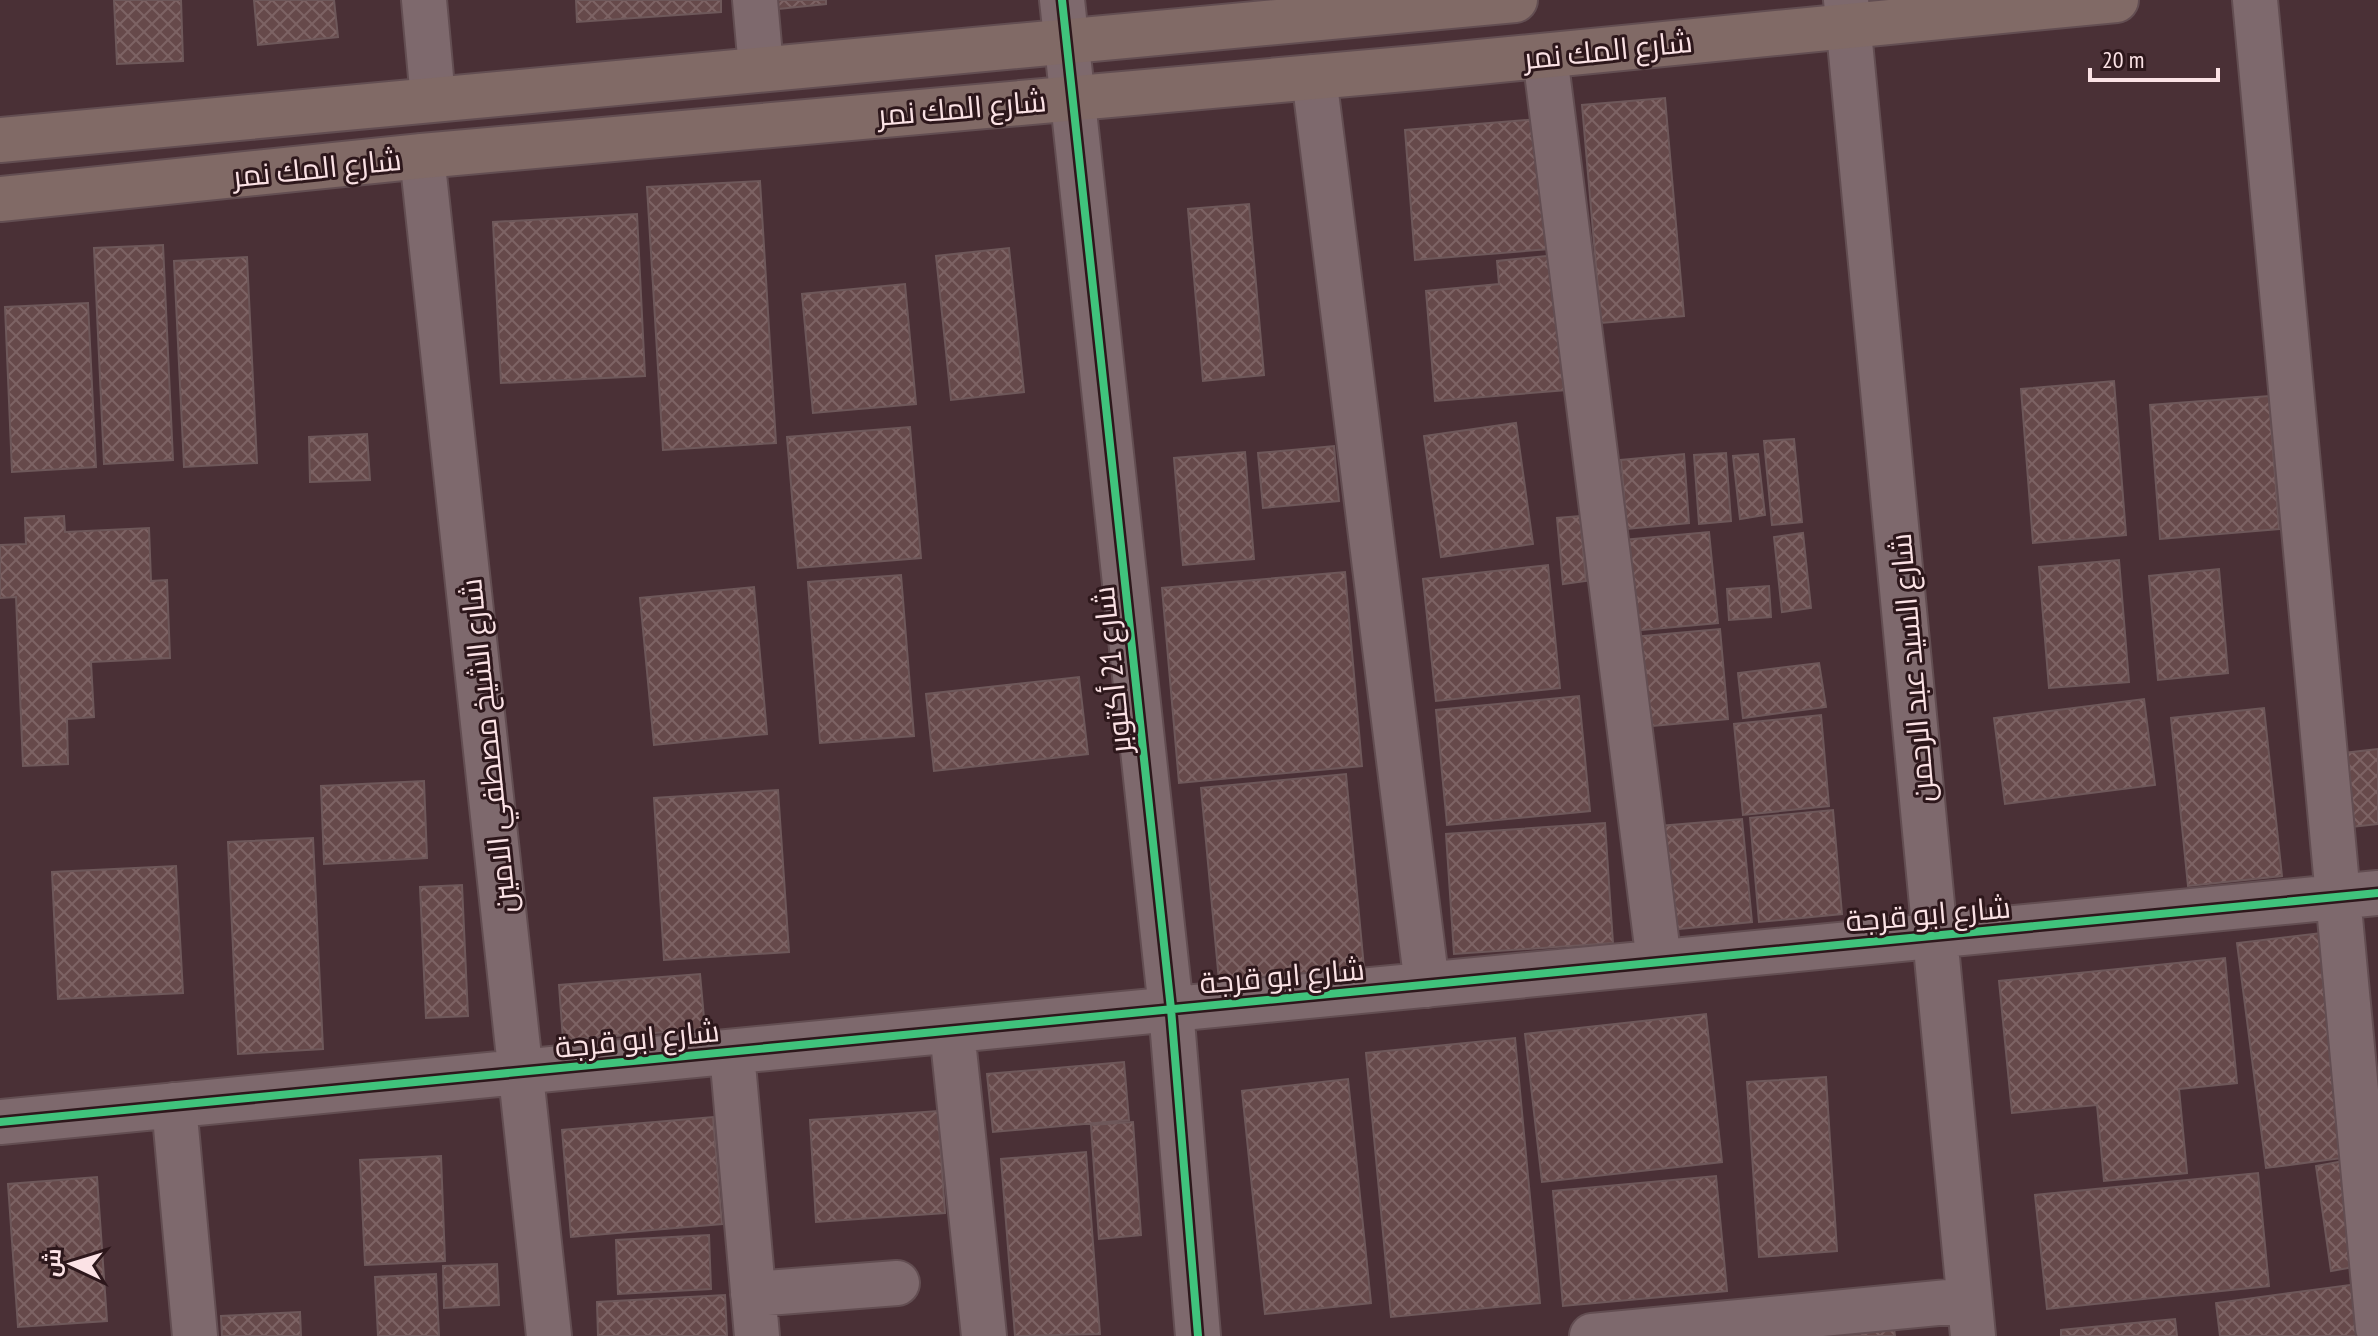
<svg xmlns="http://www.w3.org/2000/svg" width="2378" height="1336" font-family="'PT Sans Narrow',Cairo,sans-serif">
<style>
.building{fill:url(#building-cross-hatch);stroke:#6e585a;stroke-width:2}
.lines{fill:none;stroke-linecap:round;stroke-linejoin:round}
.minor-casing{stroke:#634e52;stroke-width:48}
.highway-casing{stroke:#634e52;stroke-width:48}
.minor{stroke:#7e696d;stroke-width:44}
.highway{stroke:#816a66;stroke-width:44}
.cycleway-casing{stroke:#2d171b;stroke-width:13}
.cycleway{stroke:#40c37c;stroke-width:8}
.labels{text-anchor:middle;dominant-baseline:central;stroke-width:6;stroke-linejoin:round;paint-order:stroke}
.street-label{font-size:30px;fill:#fbe2e5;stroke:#2d171b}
</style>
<defs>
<pattern id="building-cross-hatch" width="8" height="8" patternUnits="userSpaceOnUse" patternTransform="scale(2)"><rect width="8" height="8" fill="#66494a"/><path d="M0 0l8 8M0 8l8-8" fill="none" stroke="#7d6364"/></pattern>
</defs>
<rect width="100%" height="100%" fill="#4a3036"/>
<path class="building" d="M114 0H181L183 61 117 64Z
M254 0H334L338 37 258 45Z
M576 0H721V12L577 22Z
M768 0H826V4L769 10Z
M1665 98 1684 316 1601 323 1582 105Z
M1539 119 1550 249 1415 260 1405 130Z
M760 181 776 443 663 450 647 187Z
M1249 204 1264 375 1203 381 1188 209Z
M637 214 645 376 501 383 493 222Z
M163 245 173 460 104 464 94 248Z
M1009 248 1024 392 951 400 936 256Z
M1567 254 1579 389 1435 401 1426 291 1499 284 1497 261Z
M247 257 257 463 184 467 174 261Z
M905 284 916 404 813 413 802 294Z
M88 303 96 467 12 472 5 307Z
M2114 381 2126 535 2033 543 2021 389Z
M2269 396 2279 529 2160 539 2150 405Z
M1516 423 1533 544 1441 557 1424 436Z
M910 427 921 558 798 568 787 437Z
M367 434 370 480 310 482 309 437Z
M1794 439 1802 522 1772 525 1764 441Z
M1334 446 1339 501 1263 508 1258 453Z
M1245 452 1254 559 1183 565 1174 458Z
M1726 453 1731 521 1699 524 1694 455Z
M1684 454 1689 523 1627 529 1621 460Z
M1758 454 1765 515 1740 519 1733 456Z
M64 516 65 532 149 528 151 581 167 580 170 658 91 662 94 717 67 719 68 764 23 766 16 597 0 598V545L26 544 25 518Z
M1580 516 1586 581 1563 584 1557 518Z
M1709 532 1718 623 1631 631 1623 540Z
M1803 533 1811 608 1782 612 1774 537Z
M2119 560 2129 682 2049 688 2039 567Z
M1548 565 1560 688 1436 701 1423 579Z
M2219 569 2228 673 2158 680 2149 576Z
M1345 572 1362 766 1179 783 1162 588Z
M901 575 914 736 820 743 808 582Z
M1769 586 1771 617 1729 620 1727 589Z
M754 587 767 734 654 745 640 598Z
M1720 629 1728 719 1642 727 1633 637Z
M1819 663 1826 707 1743 718 1738 673Z
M1079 677 1088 754 934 771 926 694Z
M1579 696 1590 811 1447 825 1436 710Z
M2144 699 2155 785 2005 804 1994 718Z
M2264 708 2282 876 2188 886 2171 718Z
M1821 715 1829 806 1743 815 1734 724Z
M2378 749V824L2352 827 2344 753Z
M1346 774 1364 968 1219 981 1201 788Z
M424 781 427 858 324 864 321 786Z
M778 790 789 952 664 960 654 798Z
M1833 810 1842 914 1759 922 1750 818Z
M1742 819 1752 922 1669 930 1659 826Z
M1605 823 1613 943 1454 954 1446 834Z
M313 838 323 1049 238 1054 228 842Z
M176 866 183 993 58 999 52 872Z
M462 885 468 1016 426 1018 420 887Z
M2321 933 2350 1157 2266 1168 2237 943Z
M2225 958 2237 1083 2179 1089 2187 1173 2104 1181 2097 1105 2012 1113 1999 981Z
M700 974 705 1029 563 1040 559 985Z
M1706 1014 1722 1162 1542 1182 1525 1034Z
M1515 1038 1540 1303 1391 1317 1366 1053Z
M1124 1062 1129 1120 993 1132 987 1074Z
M1826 1077 1837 1251 1759 1257 1747 1082Z
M1348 1079 1371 1303 1265 1314 1242 1091Z
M938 1111 945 1213 816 1222 810 1120Z
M713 1117 722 1224 571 1237 562 1130Z
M1133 1122 1141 1235 1099 1239 1091 1125Z
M1086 1152 1100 1334 1015 1336 1001 1159Z
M441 1156 445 1261 365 1265 360 1160Z
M2344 1161 2360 1266 2331 1271 2316 1166Z
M2258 1173 2269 1286 2047 1309 2035 1195Z
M1716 1176 1727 1291 1563 1306 1553 1191Z
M97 1177 107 1321 18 1327 8 1184Z
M709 1235 711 1289 618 1294 616 1240Z
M497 1264 499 1305 444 1308 443 1266Z
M436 1274 439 1336H378L375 1277Z
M2357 1284 2364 1336H2220L2216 1303Z
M725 1295 727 1336H598L597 1302Z
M300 1312 301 1336H222L221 1316Z
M2175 1319 2177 1336H2061V1330Z
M1894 1328 1895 1336H1814Z"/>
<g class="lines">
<defs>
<path id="minor" d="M424 0 433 99
M755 0 761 68
M1062 0 1171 1009 1198 1336
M1846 0 1973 1336
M2255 0 2378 1328
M1545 56 1659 962
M1314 77 1427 985
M422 156 549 1336
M952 1031 984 1336
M732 1053 757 1336
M174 1105 195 1336
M0 1122 2378 893
M753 1294 897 1283
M1592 1336 1969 1300"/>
<path id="highway" d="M0 140 1515 0
M0 199 422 156 1427 67 2116 0"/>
</defs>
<use href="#minor" class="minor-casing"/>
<use href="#highway" class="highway-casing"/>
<use href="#minor" class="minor"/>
<use href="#highway" class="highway"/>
<defs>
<path id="cycleway" d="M1062 0 1171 1009 1198 1336
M0 1122 2378 893"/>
</defs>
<use href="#cycleway" class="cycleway-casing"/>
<use href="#cycleway" class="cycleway"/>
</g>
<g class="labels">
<g class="street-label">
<text transform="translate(1608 49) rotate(-6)">شارع المك نمر</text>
<text transform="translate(962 107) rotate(-5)">شارع المك نمر</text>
<text transform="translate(317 167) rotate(-6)">شارع المك نمر</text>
<text transform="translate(1911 668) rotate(-95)">شارع السيد عبد الرحمن</text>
<text transform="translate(1111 670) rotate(-96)">شارع 21 أكتوبر</text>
<text transform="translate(487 746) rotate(-96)">شارع الشيخ مصطفي الامين</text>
<text transform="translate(1928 913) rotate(-5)">شارع ابو قرجة</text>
<text transform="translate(1282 975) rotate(-5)">شارع ابو قرجة</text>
<text transform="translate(637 1038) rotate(-6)">شارع ابو قرجة</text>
</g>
</g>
<g transform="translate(72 1264) rotate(274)" stroke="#2d171b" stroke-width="6" paint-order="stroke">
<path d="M0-6L14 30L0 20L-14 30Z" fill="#fbe2e5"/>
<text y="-12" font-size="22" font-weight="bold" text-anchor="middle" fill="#fbe2e5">ش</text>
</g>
<path d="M2090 68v12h128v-12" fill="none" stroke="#fbe2e5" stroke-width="4"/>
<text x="2102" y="68" font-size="24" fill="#fbe2e5" stroke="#2d171b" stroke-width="6" paint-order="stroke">20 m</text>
</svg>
